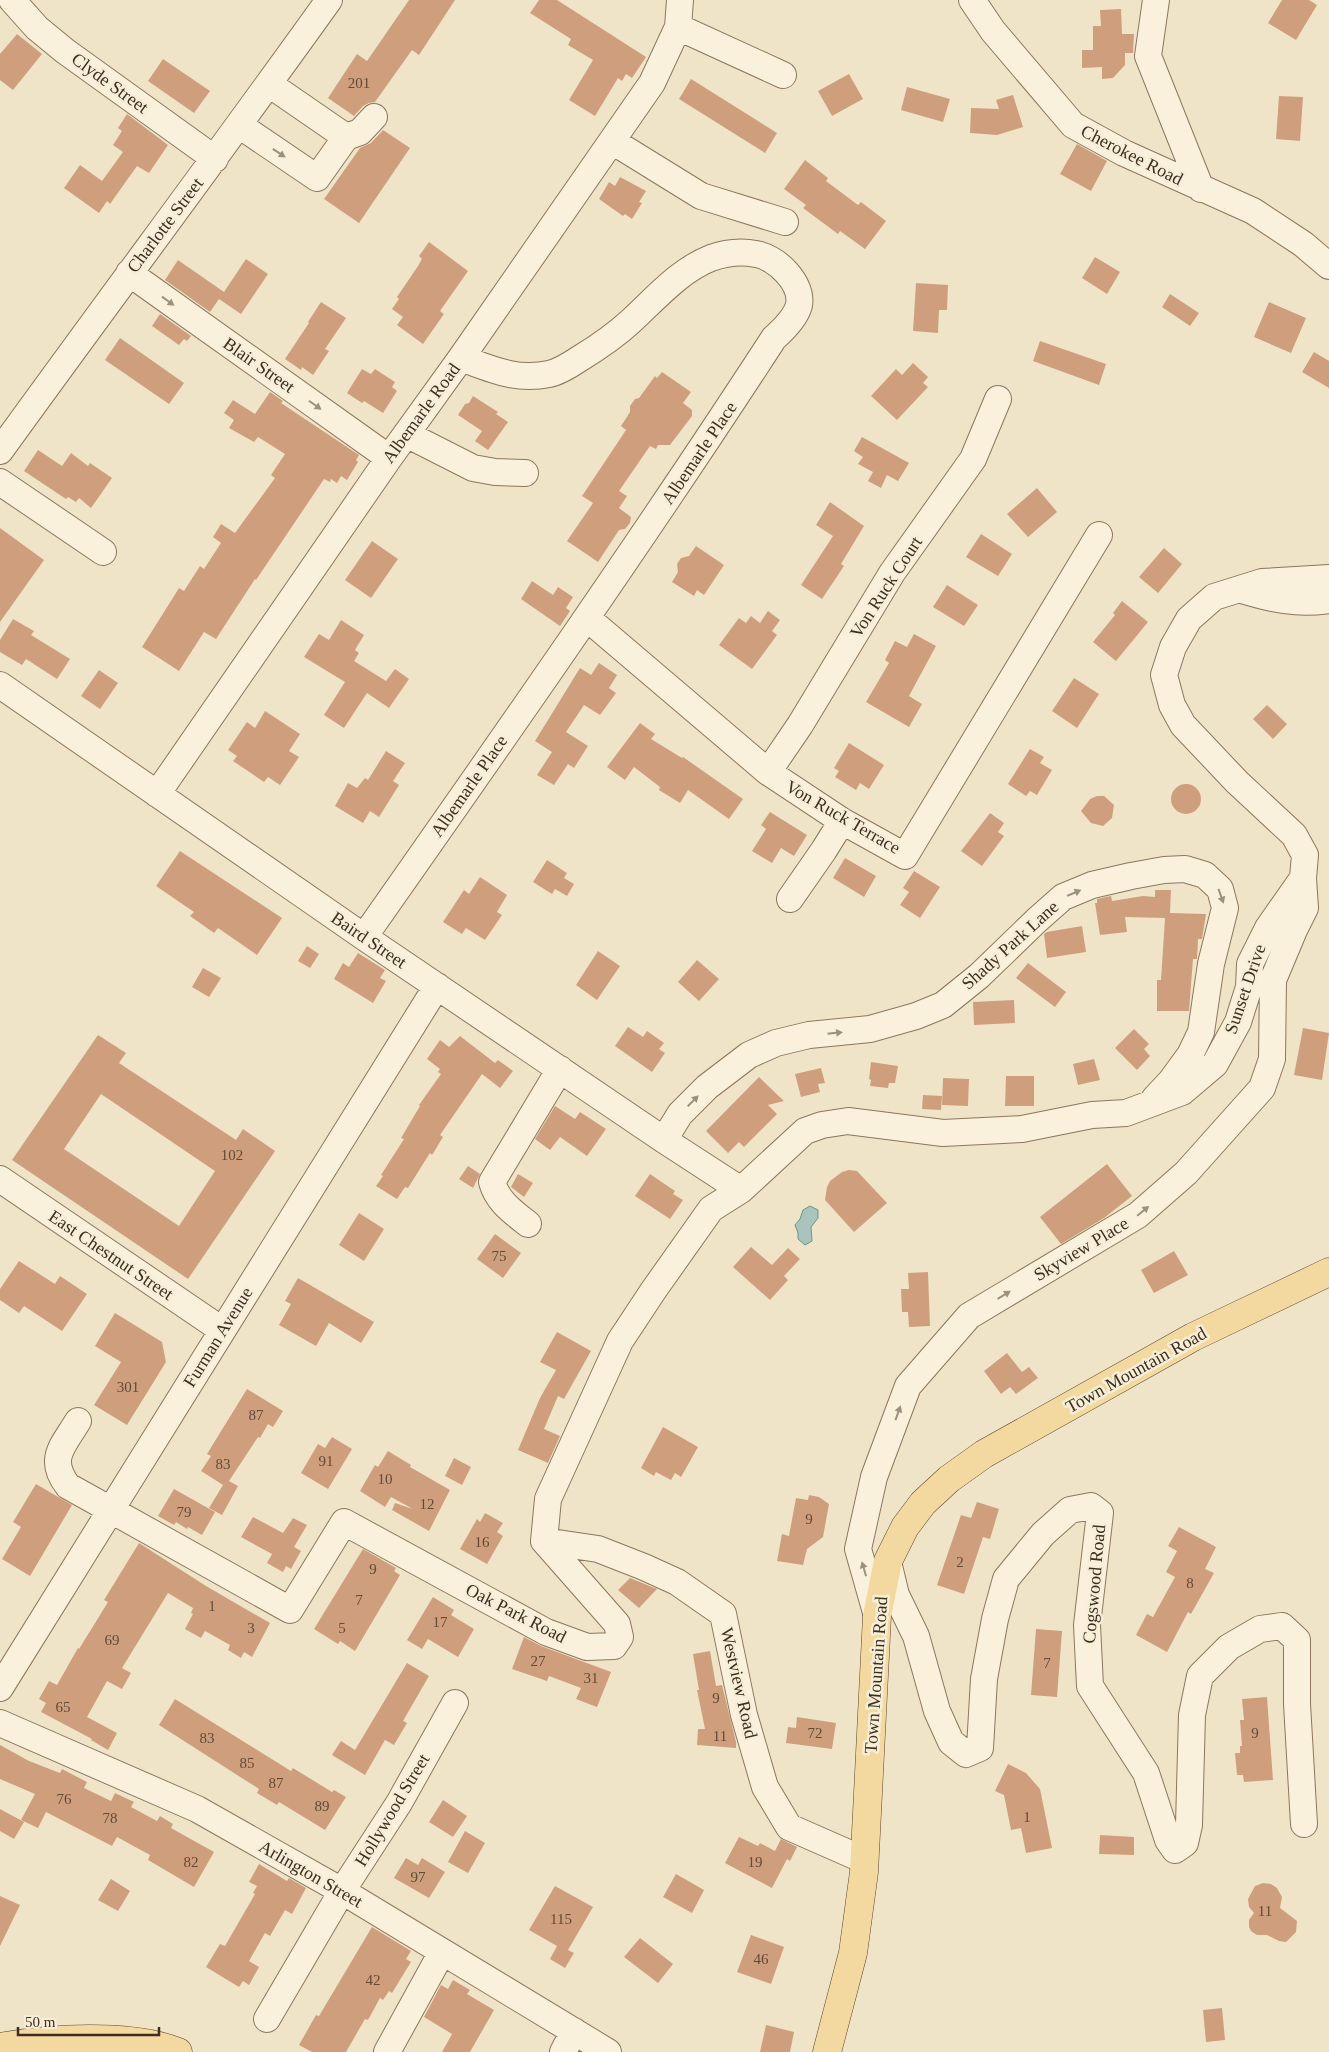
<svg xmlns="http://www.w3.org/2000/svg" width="1329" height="2052" font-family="Georgia,serif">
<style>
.water{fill:#a9c4bc;stroke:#6f938a}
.building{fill:#cf9f7d;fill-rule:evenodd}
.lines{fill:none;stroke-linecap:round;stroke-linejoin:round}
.minor-casing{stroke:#8d765c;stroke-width:28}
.major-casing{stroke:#5b4430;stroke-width:29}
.minor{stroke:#faf1dc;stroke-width:26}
.major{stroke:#f3d9a0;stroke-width:28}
.oneway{fill:#9c907e}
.labels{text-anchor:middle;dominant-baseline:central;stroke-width:5;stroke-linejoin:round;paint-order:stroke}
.number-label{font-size:15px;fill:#624a37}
.street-label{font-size:18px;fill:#3d2e20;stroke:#f7eed8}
</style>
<rect width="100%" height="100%" fill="#f0e4c8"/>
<path class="water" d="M810 1206 818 1210V1218L811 1227 812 1241 805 1245 798 1239V1233L795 1225 800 1219 803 1210Z"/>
<path class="building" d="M409 0H455L419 55 412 50 375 102 369 103 363 106 354 116 328 98 357 54 367 61Z
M539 0H557L646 57 632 78 626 74 622 81 618 78 595 116 569 100 593 60 568 45 571 39 530 13Z
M1282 0H1309L1317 5 1296 40 1268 23Z
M1121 9 1122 34H1134L1133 53H1125V65L1113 78 1102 79V67L1082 68V50H1093V26H1101L1100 10Z
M17 34 42 54 13 90 0 80V54Z
M163 59 210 91 194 113 148 81Z
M849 74 863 99 832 116 818 91Z
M691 79 777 133 765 153 679 99Z
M907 87 950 99 943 122 901 110Z
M1013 95 1023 127 997 135 970 133 971 108 999 109 996 100Z
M1279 96 1303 97 1300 141 1276 139Z
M127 114 168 145 149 173 137 166 110 204 107 201 99 213 64 188 80 165 102 181 123 152 113 145 122 131 118 128Z
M383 130 410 148 359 223 324 199 360 148 371 143Z
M1077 144 1107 161 1091 191 1060 174Z
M805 160 828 178 826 181 858 205 861 202 886 221 865 249 840 231 838 234 803 208 806 205 784 189Z
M620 177 646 191 639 202 642 203 632 219 625 214 623 216 599 199 609 182 615 186Z
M429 242 468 271 440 311 444 314 423 344 397 325 403 317 392 309 399 299 397 297 418 266 422 259 419 256Z
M1095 257 1120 272 1107 294 1082 278Z
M246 259 268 274 241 314 219 299 210 312 165 280 178 260 224 292Z
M916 283 948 285 947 310H939L938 333 913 331Z
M1170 294 1199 313 1190 326 1162 307Z
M321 302 346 318 325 349 329 351 313 375 302 367 301 370 285 359 309 323 308 322Z
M1269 302 1306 318 1291 353 1254 337Z
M160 314 191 336 187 341 184 339 179 345 152 326Z
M120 338 184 383 169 404 105 360Z
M1040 341 1106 364 1099 385 1033 361Z
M1314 352 1329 361V388L1302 372Z
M913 363 928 377 923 383 928 387 897 420 871 396 896 369 902 375Z
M362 369 371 374 375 369 395 382 392 387 397 391 383 413 364 401 362 403 347 393Z
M662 372 691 392 683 403 692 410V416L670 445H658L656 449 650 446 619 491 627 496 619 508 631 517 630 523 625 529 619 530 598 562 567 541 593 503 582 496 626 430 621 426 630 412V406L635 399 639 398 655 376 657 378Z
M270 392 283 401 281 403 359 455 356 460 358 462 347 480 341 476 337 483 331 479 330 482 324 479 256 580 255 579 216 639 204 632 179 671 142 647 179 588 184 591 200 566 204 569 221 543 213 537 221 524 235 533 275 478 271 475 285 454 258 437 254 442 229 428 234 420 224 413 233 400 255 414Z
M473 396 498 412 496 414 508 422 488 450 475 441 482 431 458 415 465 404 469 403Z
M862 437 909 463 898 481 887 475 881 488 868 481 873 472 858 464 863 457 854 451Z
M38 450 62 466 71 453 88 466 90 463 112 478 91 508 79 498 76 502 68 497 66 499 24 471Z
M1037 488 1057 512 1028 537 1007 514Z
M830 502 864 526 841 564 844 566 822 599 801 585 833 536 816 525Z
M0 528 44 560 0 622Z
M981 534 1012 554 998 576 966 557Z
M372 541 398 559 371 598 345 580Z
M696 546 724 565 704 595 697 590 694 596 672 582 678 572 677 564 681 558 689 556Z
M1164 548 1182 564 1158 593 1139 577Z
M532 581 553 595 558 587 573 597 566 608 570 611 560 626 521 599Z
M947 585 978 605 964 626 933 607Z
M1122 601 1148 622 1116 661 1093 642 1115 615 1113 613Z
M768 611 780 620 772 631 777 635 752 669 719 645 739 618 746 623 751 616 760 623Z
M13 619 34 631 31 635 70 659 57 679 26 659 22 665 0 652V640Z
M341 620 364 635 355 650 359 653 354 661 386 681 395 669 409 679 389 708 367 693 344 728 324 715 345 682 304 657 319 634 329 640Z
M914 634 936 646 909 696 922 704 909 727 866 702 889 663 885 660 895 641 907 647Z
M599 663 617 675 609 688 616 693 600 715 584 705 566 732 588 746 574 768 568 764 554 785 537 775 552 752 535 741 580 668 591 675Z
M99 670 118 683 100 709 81 696Z
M1074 678 1099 694 1077 728 1052 711Z
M1267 705 1287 724 1273 739 1253 719Z
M265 711 300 734 289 751 299 757 280 785 268 777 264 782 233 761 237 756 228 750 247 722 255 728Z
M640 723 655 734 651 739 682 758 683 757 743 799 729 819 688 790 680 803 659 790 660 787 634 767 625 780 607 767Z
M849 743 884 765 869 789 860 783 856 790 835 777 839 771 834 768Z
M1030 749 1044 757 1040 763 1052 770 1037 795 1030 791 1026 796 1008 784Z
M386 751 405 763 393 781 399 785 379 817 370 811 363 823 335 806 348 783 357 788 365 778 368 780Z
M1171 799a15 15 0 1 1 30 0a15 15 0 1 1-30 0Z
M1097 796H1104L1114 805 1112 818 1103 826 1091 823 1081 811 1090 799Z
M770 812 807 835 794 856 781 848 772 863 752 851 766 829 761 825Z
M990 813 1004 823 998 832 1004 836 982 866 961 851Z
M180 851 282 918 257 955 218 928 214 933 190 916 194 912 156 886Z
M845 858 876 876 864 897 833 878Z
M547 860 567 873 564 878 574 884 567 896 555 889 552 894 533 882Z
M914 871 940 887 920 918 900 905 909 892 903 888Z
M480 877 507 895 497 912 502 915 485 940 466 928 462 934 443 922 464 890 469 894Z
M1155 890H1171L1170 913 1206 914 1202 939H1198L1197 959H1193L1189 1011H1157V980H1161L1165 918 1125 917 1127 932 1100 935 1095 903H1097V899L1111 896 1112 901 1143 896 1155 897Z
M1082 926 1086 952 1047 958 1044 934 1047 932Z
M307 946 319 954 310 968 298 961Z
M598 951 620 966 597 1000 576 985Z
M358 953 385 970 380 978 386 981 373 1003 334 979 343 963 349 967Z
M697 960 719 979 699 1001 678 982Z
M1028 963 1066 992 1055 1007 1016 978Z
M203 968 221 978 209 997 192 987Z
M1014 1000 1015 1023 974 1025 973 1002Z
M628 1027 643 1037 647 1031 664 1043 659 1049 665 1053 652 1072 615 1046Z
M1303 1028 1329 1033 1322 1080 1294 1075Z
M1134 1029 1149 1044 1144 1049 1150 1056 1137 1070 1115 1048Z
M98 1035 126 1053 119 1063 236 1140 243 1129 275 1151 188 1279 12 1160ZM101 1094 215 1171 179 1226 64 1149Z
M460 1036 495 1063 498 1060 513 1071 500 1088 482 1074 440 1135 443 1137 432 1155 430 1153 408 1188 405 1187 397 1199 376 1186 383 1176 381 1175 404 1139 401 1138 420 1106 419 1105 441 1074 438 1072 440 1069 427 1059 440 1040 449 1047Z
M1094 1059 1100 1080 1078 1085 1073 1064Z
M871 1062 898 1066 895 1083H889L888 1088 870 1086 871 1080 869 1079Z
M821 1068 825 1083 818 1084 820 1092 801 1097 795 1074Z
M1006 1076H1034V1106H1005Z
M759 1077 784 1101 768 1105 777 1114 744 1147 739 1142 728 1153 706 1131Z
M943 1078 969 1079 968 1106 942 1105Z
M923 1095 942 1096 941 1110 922 1109Z
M555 1106 575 1119 580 1112 606 1129 587 1156 560 1137 550 1150 535 1139Z
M1107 1164 1132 1196 1104 1218 1061 1244 1040 1217Z
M468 1166 480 1174 473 1188 459 1179Z
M849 1170 857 1171 887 1203 854 1232 825 1200 827 1187 830 1181 842 1172Z
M518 1174 533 1183 524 1197 511 1187Z
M650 1174 675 1191 673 1194 683 1200 670 1219 635 1196Z
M359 1213 384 1229 364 1261 339 1245Z
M495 1234 521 1253 503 1278 477 1259Z
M751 1247 772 1265 788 1248 800 1259 784 1276 788 1280 770 1300 733 1267Z
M1174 1251 1188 1275 1154 1293 1141 1270Z
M19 1261 55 1284 60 1276 87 1294 62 1331 24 1306 19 1313 0 1300V1289Z
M928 1272 930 1326 909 1327 908 1312H902L901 1289H909L908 1273Z
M298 1278 374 1322 361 1343 329 1323 316 1346 279 1325 291 1304 285 1301Z
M115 1313 162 1342 166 1362 127 1425 94 1405 121 1362 95 1346Z
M557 1332 591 1351 564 1399 558 1396 544 1429 560 1436 548 1463 518 1450 540 1398 556 1370 540 1362Z
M1007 1353 1022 1372 1029 1367 1038 1378 1016 1394 1010 1387 1001 1394 984 1371Z
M247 1389 283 1411 273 1427 268 1424 260 1438 258 1437 229 1481 238 1486 222 1515 209 1508 223 1485 201 1471 211 1456 207 1454Z
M663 1427 698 1447 681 1477 675 1473 671 1480 656 1472 654 1476 641 1468Z
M332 1437 352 1449 328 1489 301 1473 318 1444 325 1448Z
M388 1451 411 1465 410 1467 450 1490 429 1531 392 1510 395 1503 413 1509 391 1497 385 1507 360 1491 375 1465 378 1467Z
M454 1458 471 1467 462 1485 445 1476Z
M36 1484 72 1505 30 1576 2 1559 21 1527 13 1522Z
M174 1489 215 1512 202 1535 188 1527 187 1529 176 1522 174 1525 158 1516Z
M809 1495 819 1497 829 1504 823 1537 807 1549 803 1565 777 1561 782 1534 789 1536 796 1498 808 1500Z
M977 1502 999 1509 990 1539 983 1537 964 1594 937 1585 961 1515 971 1518Z
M485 1513 503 1523 497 1532 503 1536 487 1564 460 1549 477 1519 480 1522Z
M253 1517 283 1533 293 1518 307 1525 294 1547 301 1551 291 1569 286 1566 283 1572 267 1563 272 1554 241 1537Z
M1179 1527 1216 1547 1205 1569 1214 1573 1191 1614 1188 1612 1167 1652 1136 1635 1147 1614 1153 1617 1175 1577 1166 1572 1177 1551 1168 1546Z
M139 1543 206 1586 270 1623 252 1657 244 1652 241 1658 228 1650 230 1645 205 1631 201 1638 185 1629 193 1614 191 1613 193 1608 168 1593 122 1668 131 1673 122 1689 107 1681 87 1717 117 1733 108 1750 91 1740 92 1739 41 1712 46 1703 39 1699 49 1681 57 1685 78 1648 79 1649 108 1602 104 1600Z
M363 1549 396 1568 394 1571 400 1575 355 1651 340 1641 338 1644 314 1629Z
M630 1578 657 1589 639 1608 618 1590Z
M433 1597 454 1610 451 1615 474 1629 458 1657 428 1639 422 1649 407 1640Z
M1036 1629 1062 1631 1057 1697 1031 1695Z
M524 1637 541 1646 611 1672 597 1707 576 1699 581 1688 549 1676 547 1681 512 1669Z
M710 1651 716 1686 722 1685 736 1742V1748L697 1745 698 1729H705L697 1690H699L693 1654Z
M407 1663 429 1676 403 1721 407 1723 394 1745 385 1740 365 1775 332 1755 341 1741 355 1750Z
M1267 1697 1273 1780 1244 1782 1243 1775H1237L1235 1753H1240V1746H1242L1240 1720H1244L1242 1699Z
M175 1699 291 1771 293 1768 332 1792 334 1790 346 1797 325 1830 279 1802 277 1805 257 1793 259 1789 159 1725Z
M797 1717 836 1723 832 1749 786 1743 788 1727 796 1728Z
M0 1745 29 1761 60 1773 62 1769 87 1782 84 1788 111 1801 115 1793 134 1802 131 1807 157 1821 160 1816 173 1824 171 1828 214 1852 194 1887 148 1860 150 1855 117 1837 112 1846 46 1812 38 1828 21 1820 35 1794 0 1779Z
M1008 1764 1026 1773 1040 1789 1052 1848 1026 1853 1021 1828 1011 1830 1004 1795 995 1791Z
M443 1800 467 1816 453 1837 429 1822Z
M0 1809 24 1822 14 1839 0 1831Z
M465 1831 485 1843 468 1873 448 1862Z
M1100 1835 1134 1837V1855L1099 1854Z
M739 1837 758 1846 760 1843 775 1851 781 1839 797 1847 790 1861 787 1859 772 1888 725 1863Z
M406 1858 418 1865 422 1858 445 1872 429 1898 394 1878Z
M259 1864 287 1881 289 1878 306 1888 292 1914 285 1910 270 1936 265 1933 249 1961 259 1967 249 1985 243 1981 239 1987 206 1967 220 1944 225 1946 255 1894 253 1893 257 1886 249 1882Z
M676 1874 704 1890 692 1913 663 1897Z
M111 1879 130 1891 118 1911 98 1900Z
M1263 1883 1271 1884 1277 1888 1282 1897 1280 1908 1297 1921 1296 1932 1286 1942 1279 1941 1267 1935H1257L1251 1931 1249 1927V1920L1254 1913 1249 1907 1248 1899 1255 1886Z
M555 1886 593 1907 568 1950 574 1953 565 1968 550 1959 557 1946 529 1930Z
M0 1896 20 1905 0 1946Z
M372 1927 411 1951 406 1959 411 1962 392 1993 389 1991 383 2000 380 1998 368 2020 365 2019 346 2052H312L299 2045 316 2015 319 2016Z
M751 1935 784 1947 771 1984 737 1972Z
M640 1938 673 1964 658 1983 624 1957Z
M453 1980 470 1990 467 1994 494 2010 470 2052H442L452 2034 424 2017 441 1985 448 1989Z
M1222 2008 1225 2040 1206 2042 1203 2010Z
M766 2025 794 2032 790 2052H760Z"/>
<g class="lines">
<defs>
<path id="minor" d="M12 0 37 28 65 51 215 159
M972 0 993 31 1073 125 1124 153 1253 211 1303 244 1329 266
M1156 0 1148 56 1201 189
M678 27 783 75
M239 125 317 178 346 137 269 84
M346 137 360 132 374 117
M612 141 701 196 785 222
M129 273 389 458
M406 434 473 468 495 472 525 473
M0 451C109 300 221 151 329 0
M0 482 103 552
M1242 590C1272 599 1297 605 1329 600
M587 618 768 772 842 821 905 856 1099 535
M0 685 364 937 664 1140 741 1190
M768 772 800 725 892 573 973 459 998 399
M157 794 389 458 461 358 652 83 678 27 680 0
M790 899 824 850 842 821
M364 937C503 739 642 541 774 338 783 330 796 317 799 305 803 283 776 257 756 254 741 251 725 253 711 258 680 270 655 299 631 321 616 335 597 348 579 359 570 365 559 372 549 374 516 381 491 369 461 358
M664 1140 680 1114 707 1087 749 1055 776 1043 809 1035 870 1029 916 1016 943 1005 979 976 1037 920 1063 897 1092 885 1131 876 1164 870 1185 869 1205 875 1220 889 1225 908 1211 964 1201 1032 1190 1055 1171 1081 1155 1098
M0 1179 222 1330
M528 1224C513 1212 497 1201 492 1182L560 1069
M78 1421C63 1446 47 1459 68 1486L290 1610 344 1522 546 1632 587 1647 614 1646 620 1637 617 1624 544 1541 548 1499 620 1341 653 1291 711 1209 741 1190 805 1131 822 1125 848 1121 943 1133 1022 1129 1092 1115 1126 1113 1182 1092 1215 1064 1238 1022 1249 987 1250 964 1268 928 1303 878 1305 855 1294 835 1237 782 1183 725 1172 705 1164 675 1173 647 1189 619 1214 597 1262 582 1329 578
M544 1541 598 1549 644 1567 677 1582 723 1614 744 1715 765 1787 789 1827 864 1860
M888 1562 896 1595 916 1636 937 1711 951 1742 966 1754 980 1748 984 1679 995 1619 1006 1579 1043 1534 1070 1510 1091 1506 1100 1513 1087 1625 1090 1686 1146 1773 1168 1840 1175 1850 1185 1843 1189 1825 1192 1715 1200 1676 1229 1647 1260 1629 1282 1626 1297 1640V1704L1304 1824
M877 1616 858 1549 874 1477 908 1386 969 1316 1138 1215 1186 1173 1262 1088 1272 1059 1273 980 1294 930 1305 908 1303 878
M0 1688 437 986
M0 1723 197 1809 342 1891 608 2052
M267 2019 342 1891 399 1803 455 1703
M387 2052 442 1952
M563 2052 574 2031"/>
<path id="major" d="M0 2047C49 2038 132 2033 178 2052
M827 2052 853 1953 864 1872 877 1616 888 1561 905 1527 923 1503 949 1479 984 1454 1193 1337 1329 1272"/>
</defs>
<use href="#minor" class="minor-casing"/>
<use href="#major" class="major-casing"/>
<use href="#minor" class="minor"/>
<use href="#major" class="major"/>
</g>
<defs><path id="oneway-solid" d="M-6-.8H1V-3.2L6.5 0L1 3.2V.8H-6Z" transform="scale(1.25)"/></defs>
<g class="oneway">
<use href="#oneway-solid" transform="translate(279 153) rotate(34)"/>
<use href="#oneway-solid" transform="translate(168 301) rotate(36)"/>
<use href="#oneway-solid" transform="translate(315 405) rotate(35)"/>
<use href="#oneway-solid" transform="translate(1074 893) rotate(-23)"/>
<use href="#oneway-solid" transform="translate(1221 896) rotate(70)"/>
<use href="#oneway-solid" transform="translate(835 1033) rotate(-6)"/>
<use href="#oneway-solid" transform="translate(693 1101) rotate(-45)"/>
<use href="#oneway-solid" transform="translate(1143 1211) rotate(-39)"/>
<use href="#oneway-solid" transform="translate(1004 1295) rotate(-31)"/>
<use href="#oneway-solid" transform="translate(898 1413) rotate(-70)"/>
<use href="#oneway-solid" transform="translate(864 1569) rotate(-106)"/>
</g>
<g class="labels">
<g class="number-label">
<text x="359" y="83">201</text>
<text x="232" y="1155">102</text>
<text x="499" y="1256">75</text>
<text x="128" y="1387">301</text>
<text x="256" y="1415">87</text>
<text x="326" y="1461">91</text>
<text x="223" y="1464">83</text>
<text x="385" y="1479">10</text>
<text x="427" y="1504">12</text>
<text x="184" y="1512">79</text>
<text x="809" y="1519">9</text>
<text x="482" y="1542">16</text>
<text x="960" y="1562">2</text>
<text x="373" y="1569">9</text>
<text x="1190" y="1583">8</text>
<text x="359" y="1600">7</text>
<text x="212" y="1606">1</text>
<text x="440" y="1622">17</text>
<text x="251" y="1628">3</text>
<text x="342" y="1628">5</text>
<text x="112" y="1640">69</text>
<text x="538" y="1661">27</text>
<text x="1047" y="1663">7</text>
<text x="591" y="1678">31</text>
<text x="716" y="1698">9</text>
<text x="63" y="1707">65</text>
<text x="815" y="1733">72</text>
<text x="1255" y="1733">9</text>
<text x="720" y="1736">11</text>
<text x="207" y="1738">83</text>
<text x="247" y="1763">85</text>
<text x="276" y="1783">87</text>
<text x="64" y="1799">76</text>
<text x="322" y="1806">89</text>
<text x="1027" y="1817">1</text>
<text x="110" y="1818">78</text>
<text x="191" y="1862">82</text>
<text x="755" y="1862">19</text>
<text x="418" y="1877">97</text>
<text x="1265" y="1911">11</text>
<text x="561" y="1919">115</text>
<text x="761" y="1959">46</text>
<text x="373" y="1980">42</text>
</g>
<g class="street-label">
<text transform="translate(110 83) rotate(36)">Clyde Street</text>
<text transform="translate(1132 155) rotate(27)">Cherokee Road</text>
<text transform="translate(165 225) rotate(-53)">Charlotte Street</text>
<text transform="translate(259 365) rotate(35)">Blair Street</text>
<text transform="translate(421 413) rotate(-54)">Albemarle Road</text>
<text transform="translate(699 453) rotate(-56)">Albemarle Place</text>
<text transform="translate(886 587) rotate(-57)">Von Ruck Court</text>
<text transform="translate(469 786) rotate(-55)">Albemarle Place</text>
<text transform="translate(843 817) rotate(30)">Von Ruck Terrace</text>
<text transform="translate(369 940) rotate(34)">Baird Street</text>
<text transform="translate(1010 945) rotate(-42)">Shady Park Lane</text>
<text transform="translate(1245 989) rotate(-71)">Sunset Drive</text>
<text transform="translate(1081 1249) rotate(-31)">Skyview Place</text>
<text transform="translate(111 1255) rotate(34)">East Chestnut Street</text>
<text transform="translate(218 1337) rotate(-58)">Furman Avenue</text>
<text transform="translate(1136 1370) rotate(-29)">Town Mountain Road</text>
<text transform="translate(1094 1584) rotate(-85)">Cogswood Road</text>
<text transform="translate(516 1613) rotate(27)">Oak Park Road</text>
<text transform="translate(876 1675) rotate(-86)">Town Mountain Road</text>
<text transform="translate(739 1683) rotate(77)">Westview Road</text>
<text transform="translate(392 1810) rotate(-59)">Hollywood Street</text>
<text transform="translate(311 1874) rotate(30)">Arlington Street</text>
</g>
</g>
<path d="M18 2027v8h141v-8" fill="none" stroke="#3d2e20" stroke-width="2.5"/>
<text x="25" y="2027" font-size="15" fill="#3d2e20" stroke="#f7eed8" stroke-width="4" paint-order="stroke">50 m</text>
</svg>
